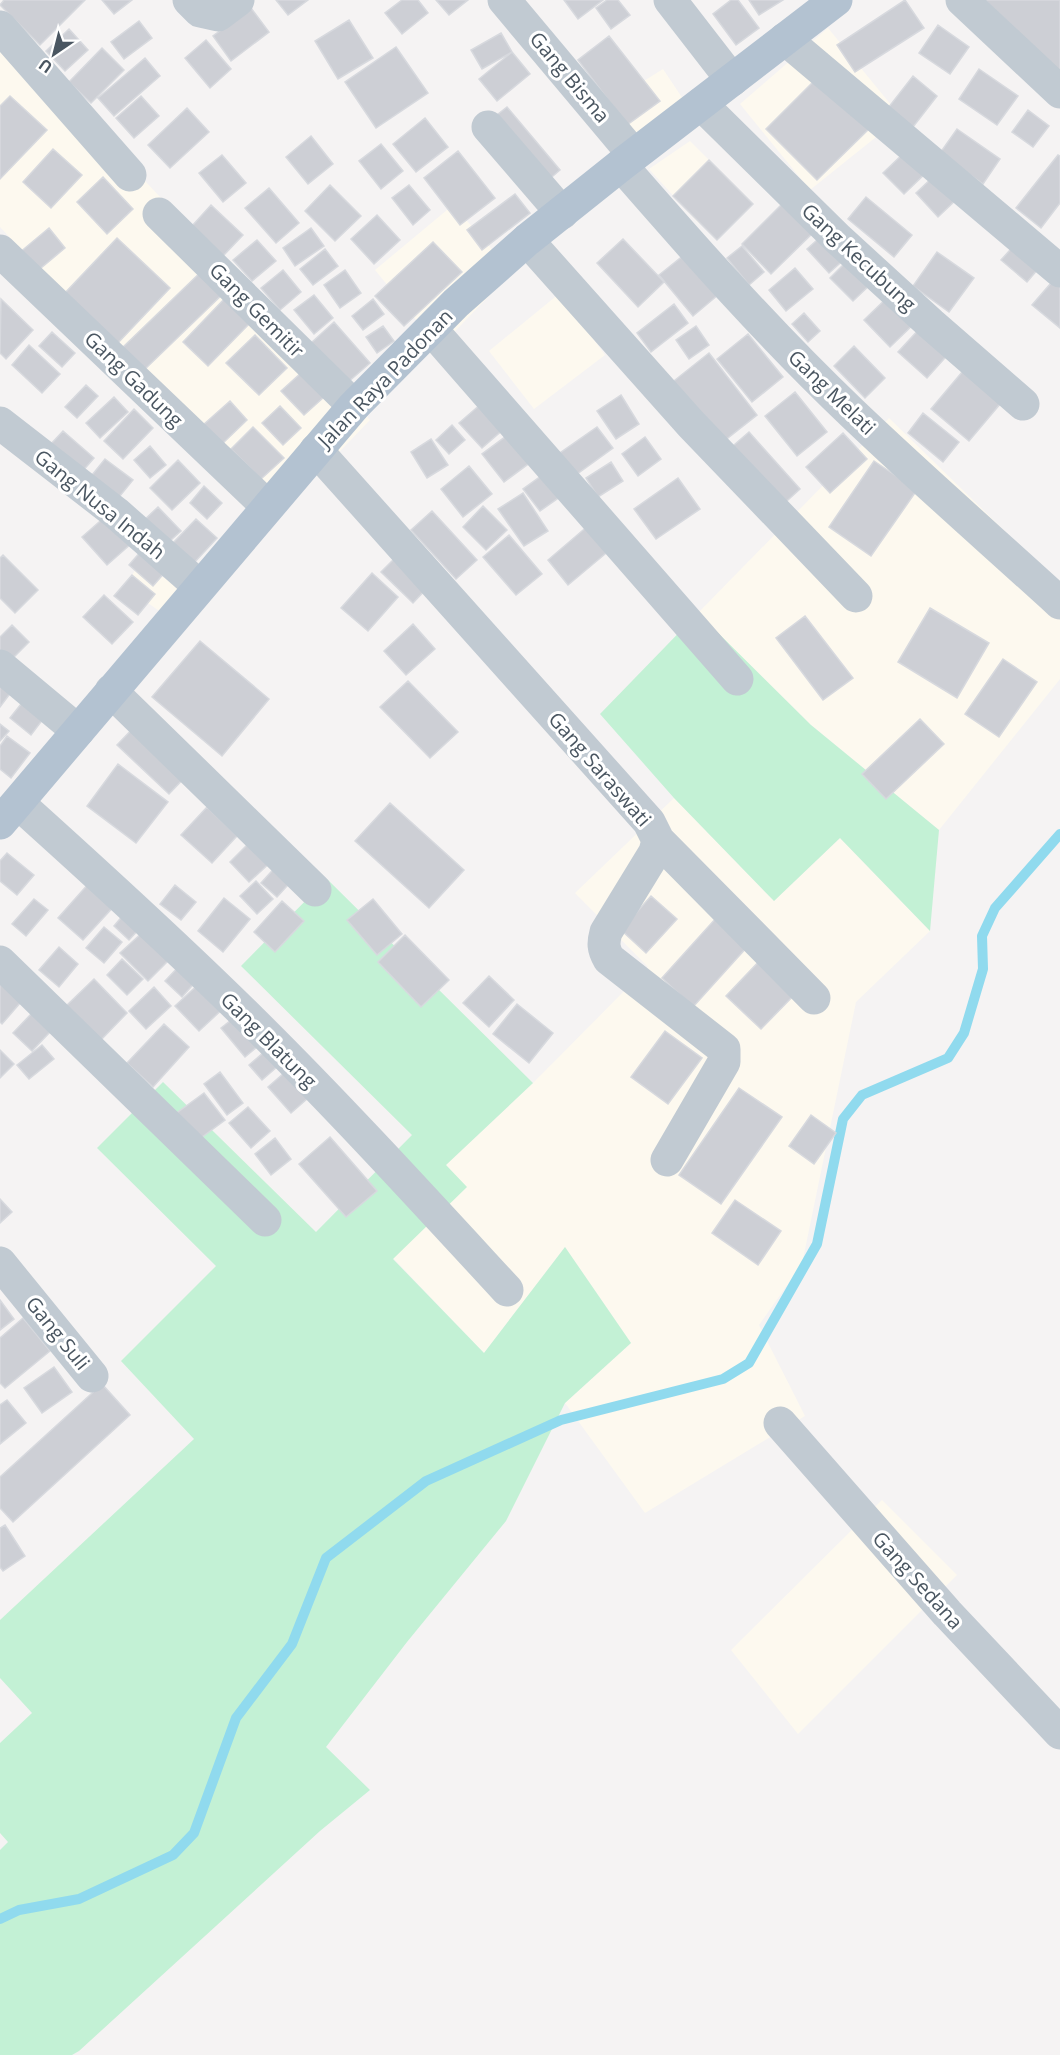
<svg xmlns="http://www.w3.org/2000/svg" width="1060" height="2055" font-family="'Open Sans',sans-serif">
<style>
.commercial{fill:#fdf9ef}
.green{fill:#c3f1d5}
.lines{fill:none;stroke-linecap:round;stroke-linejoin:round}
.stream{stroke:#90daee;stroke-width:10}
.building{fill:#cdcfd5;stroke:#d7d9de;stroke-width:1.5}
.minor{stroke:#c1cad2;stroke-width:33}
.major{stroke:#b3c2d1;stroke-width:33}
.labels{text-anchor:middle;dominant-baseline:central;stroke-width:6;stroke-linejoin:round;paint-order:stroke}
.street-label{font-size:20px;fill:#4a5661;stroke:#fff}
</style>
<rect width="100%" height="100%" fill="#f5f3f3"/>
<path class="commercial" d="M0 20 129 164 370 420 274 520 0 227Z
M828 28 901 117 810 190 740 104Z
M663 69 687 105 630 141 604 106Z
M690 141 735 186 699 224 649 169Z
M453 205 512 272 439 348 375 270Z
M560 293 605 355 534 409 489 351Z
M889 418 1060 585V679L939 830 811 725 698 613Z
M141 562 196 600 179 625 124 586Z
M674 798 774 901 840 838 930 931 856 1002 802 1264 759 1325 805 1416 645 1513 565 1403 631 1343 565 1247 484 1353 393 1258 466 1187 446 1165 533 1083 648 967 575 893Z
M882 1500 957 1575 798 1734 731 1650Z"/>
<path class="green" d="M698 613 811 725 939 830 930 931 840 838 774 901 674 798 600 714Z
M327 879 533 1083 446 1165 467 1187 393 1259 484 1353 565 1247 631 1343 565 1403 506 1521 407 1642 326 1747 370 1790 320 1831 79 2051 72 2055H0V1850L8 1842 0 1833V1743L32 1713 0 1678V1620L194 1439 121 1361 216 1266 97 1148 163 1082 316 1232 412 1135 241 966Z"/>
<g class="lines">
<path class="stream" d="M0 1919 19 1910 79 1899 173 1855 194 1833 236 1718 292 1644 326 1558 426 1481 561 1420 723 1379 749 1363 817 1244 843 1119 862 1095 948 1058 964 1033 983 969 982 936 995 908 1060 834"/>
</g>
<path class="building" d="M4 0H85L40 45 0 5Z
M102 0H132L114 14Z
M276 0H308L288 15Z
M402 0H418L428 13 402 34 385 13Z
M436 0H468L449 15Z
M564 0H603L578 19Z
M607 0H618L630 15 611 29 596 8Z
M731 0H738L759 28 736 45 713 14Z
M749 0H783L759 15Z
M905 0 924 28 855 72 837 45Z
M985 0H1060V73Z
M251 8 269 32 231 61 213 36Z
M349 20 373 58 338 79 315 41Z
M139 21 152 38 124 59 111 42Z
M938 25 969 47 950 74 919 53Z
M69 29 88 50 65 71 46 51Z
M501 33 512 52 482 69 471 50Z
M609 36 660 101 627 125 578 60Z
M206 40 231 69 210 88 185 58Z
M396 47 428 93 376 128 345 82Z
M102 48 124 70 91 103 69 82Z
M512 52 530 74 497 101 479 79Z
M145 58 160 76 114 116 98 98Z
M979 69 1018 96 997 125 959 99Z
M822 73 873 125 817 180 766 129Z
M913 76 937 96 913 127 888 108Z
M10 96 47 130 0 179V106Z
M141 96 159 116 134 138 116 118Z
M507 107 560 170 546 182 493 118Z
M187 108 209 132 170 168 148 145Z
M1028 110 1049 126 1033 147 1012 132Z
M425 118 448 147 416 172 393 144Z
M957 129 1000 159 983 184 940 153Z
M311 136 333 164 308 184 286 157Z
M381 144 403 171 381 189 359 161Z
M53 149 82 175 51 208 23 182Z
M908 149 929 170 904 194 883 173Z
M458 151 495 198 460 225 424 178Z
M222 155 246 183 223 202 199 173Z
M1058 155 1060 156V203L1041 228 1016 208Z
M709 160 753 204 717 240 673 196Z
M935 175 958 198 938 217 916 193Z
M103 177 133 209 107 234 77 202Z
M330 185 361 216 335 241 305 211Z
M409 185 430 210 413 225 392 198Z
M269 188 299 223 276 243 245 208Z
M515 194 530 213 482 250 467 230Z
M790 196 820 226 771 274 742 244Z
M866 197 912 235 894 257 848 219Z
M211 205 243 235 223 256 192 226Z
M377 215 400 240 374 264 351 239Z
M49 228 65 248 35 273 19 253Z
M311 228 324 246 295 266 283 248Z
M826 232 848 256 829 273 807 249Z
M117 238 170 288 116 345 63 295Z
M623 239 664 282 638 307 597 263Z
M257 240 276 261 252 281 233 260Z
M1019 240 1044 262 1027 282 1001 260Z
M433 242 462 272 404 326 375 296Z
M742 246 764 272 749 285 727 258Z
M325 249 338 266 313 285 300 269Z
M937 252 974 278 949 312 913 286Z
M684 255 718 295 693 316 659 275Z
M851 257 874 281 853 301 830 278Z
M206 267 228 289 142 372 121 349Z
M795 268 813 289 786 311 769 290Z
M283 270 301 292 280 310 261 288Z
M345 270 361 293 340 308 324 285Z
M1058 275 1060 276V328L1032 305Z
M893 292 919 319 890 347 864 320Z
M314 295 333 318 314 334 294 310Z
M227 296 252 321 208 366 183 342Z
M1 299 33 330 6 359 0 353Z
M373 299 384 314 363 330 352 316Z
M674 304 688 323 651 352 637 333Z
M804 313 820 331 808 342 792 324Z
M334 322 370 363 347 383 311 343Z
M383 326 394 341 377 353 366 337Z
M696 326 709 345 689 359 676 340Z
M922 326 951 351 927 378 898 352Z
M52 332 75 353 62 367 39 346Z
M748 334 783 377 752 402 717 359Z
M255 335 287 368 259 395 226 363Z
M29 345 60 374 42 393 12 365Z
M854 346 885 378 865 398 834 366Z
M709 353 757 415 719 445 670 384Z
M968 365 1006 397 969 441 931 409Z
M302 372 324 397 304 415 281 391Z
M86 385 98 396 77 418 65 407Z
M795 392 827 432 797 456 765 416Z
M621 395 639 424 616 439 597 411Z
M114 397 128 412 100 438 86 423Z
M489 397 512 422 482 448 459 423Z
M230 401 247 420 221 445 203 425Z
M280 406 301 428 283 445 262 423Z
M134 409 153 428 123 459 104 441Z
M923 413 959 442 943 462 908 433Z
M452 425 465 440 449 454 436 440Z
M253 427 284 458 261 479 231 449Z
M597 427 613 448 573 477 557 455Z
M63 431 94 458 81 473 50 445Z
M513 431 535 459 504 482 482 454Z
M749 432 800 489 778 509 727 451Z
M843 433 867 459 830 493 806 467Z
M645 437 661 459 638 476 622 454Z
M431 439 448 465 427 478 411 452Z
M150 446 166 465 150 478 134 460Z
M105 459 133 480 115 502 88 480Z
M178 460 200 483 172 510 150 488Z
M874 461 917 490 871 556 829 527Z
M611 462 623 481 598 497 586 478Z
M469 466 492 494 463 517 441 489Z
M548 471 564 494 540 511 523 489Z
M678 478 700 509 656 539 634 509Z
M204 486 222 503 207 519 190 503Z
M523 493 548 531 524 546 498 509Z
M483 506 507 530 486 550 463 527Z
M158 507 181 531 162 548 140 524Z
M432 511 477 560 456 579 411 530Z
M107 515 132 543 107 565 82 537Z
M196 519 217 538 193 564 172 544Z
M596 519 617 544 568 585 548 560Z
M509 535 542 574 516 595 483 557Z
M142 550 166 571 153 586 129 565Z
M3 555 38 590 15 613 0 598V558Z
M398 555 430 585 413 603 381 572Z
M372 573 398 597 368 631 341 608Z
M132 575 155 594 138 615 114 596Z
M104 595 133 622 112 644 83 617Z
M930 608 989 643 957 698 898 662Z
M805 616 853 678 823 700 776 638Z
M413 624 435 649 406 675 384 651Z
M12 625 29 642 11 660 0 650V637Z
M200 641 269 699 222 756 152 697Z
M1003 659 1037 682 999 737 965 714Z
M0 676 15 687 0 707Z
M408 681 458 732 430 758 380 707Z
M29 694 50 710 31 735 10 718Z
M920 719 944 744 886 799 862 774Z
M139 722 190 772 169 794 117 745Z
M0 724 9 731 0 741Z
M7 736 30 753 11 778 0 769V746Z
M118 764 168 802 136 843 87 806Z
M390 803 464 870 429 908 355 841Z
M207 807 237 836 212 863 181 835Z
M253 839 273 860 249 882 230 862Z
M7 853 34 875 17 895 0 881V861Z
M280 862 296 876 277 897 261 883Z
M256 881 273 899 257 914 240 896Z
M90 882 116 904 83 940 58 918Z
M175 885 196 902 181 920 160 904Z
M651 896 677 919 646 953 621 930Z
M224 898 250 919 223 952 198 931Z
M34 899 48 910 26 936 12 924Z
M373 899 402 934 377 955 347 920Z
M282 901 304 921 275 952 254 932Z
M124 914 140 928 129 940 114 926Z
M717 917 748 946 693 1007 662 978Z
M104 927 122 942 104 963 86 948Z
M144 931 171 958 148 981 120 953Z
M405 935 449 980 421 1007 378 962Z
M59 947 78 964 59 987 39 970Z
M765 955 800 989 761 1029 726 996Z
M122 959 143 979 127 995 107 975Z
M182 963 199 978 182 997 165 981Z
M0 970 27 995 2 1024 0 1022Z
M489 976 514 1000 489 1027 463 1003Z
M94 979 127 1013 99 1042 65 1007Z
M204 979 228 1004 199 1031 175 1006Z
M154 987 171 1006 146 1029 129 1011Z
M517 1004 553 1033 529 1063 493 1034Z
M32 1013 51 1031 32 1051 13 1033Z
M240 1013 264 1041 245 1057 221 1028Z
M164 1024 189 1047 153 1087 127 1063Z
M665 1031 702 1058 668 1104 631 1077Z
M42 1045 54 1059 29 1079 17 1065Z
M272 1045 285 1060 262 1080 249 1065Z
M0 1050 14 1064 0 1078Z
M292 1066 315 1092 291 1113 268 1087Z
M220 1072 243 1103 227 1115 204 1084Z
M739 1088 782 1117 721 1204 679 1175Z
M204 1093 225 1120 194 1143 174 1115Z
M248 1107 270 1131 251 1148 229 1123Z
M811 1115 836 1133 814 1164 789 1146Z
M330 1137 377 1191 346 1217 299 1164Z
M275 1138 291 1159 271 1175 255 1154Z
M0 1199 12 1212 0 1223Z
M735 1200 781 1231 758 1265 712 1233Z
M0 1300 14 1319 0 1330Z
M23 1318 50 1351 5 1388 0 1383V1338Z
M54 1367 72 1392 42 1413 24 1388Z
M102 1384 130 1415 13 1522 0 1508V1477Z
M7 1400 26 1423 0 1444V1405Z
M5 1525 25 1556 3 1571 0 1567V1528Z"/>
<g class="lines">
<path class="minor" d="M189 0 200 11 218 15 238 0
M504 0 634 155
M670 0 732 80
M962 0 1060 92
M0 27 130 175
M785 39 1060 271
M701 104 838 239 931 324 1023 404
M488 127 562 213
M621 165C695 250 770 335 852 413 920 478 991 540 1060 603
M159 214 354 406
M527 240 691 424 856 596
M0 251 267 506
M431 329 737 679
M0 423 116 513 199 586
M316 450 649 822 658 840 655 852 606 932C603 943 603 949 609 959L724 1049V1062L667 1160
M0 666 78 731
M111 691 315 890
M18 803C97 874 175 945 251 1020 339 1107 423 1199 507 1290
M658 840 814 998
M0 962 265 1220
M0 1263 92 1376
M780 1423 947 1613 1060 1733"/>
<path class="major" d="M0 823 354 406 456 303 527 240 621 165 836 0"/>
</g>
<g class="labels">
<g class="street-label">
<text transform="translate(570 77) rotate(50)">Gang Bisma</text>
<text transform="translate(859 257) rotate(43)">Gang Kecubung</text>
<text transform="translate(257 310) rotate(45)">Gang Gemitir</text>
<text transform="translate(385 378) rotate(-46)">Jalan Raya Padonan</text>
<text transform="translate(134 379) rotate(44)">Gang Gadung</text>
<text transform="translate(832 392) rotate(44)">Gang Melati</text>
<text transform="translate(100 504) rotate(39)">Gang Nusa Indah</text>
<text transform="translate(600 769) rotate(49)">Gang Saraswati</text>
<text transform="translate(269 1040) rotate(45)">Gang Blatung</text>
<text transform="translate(58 1333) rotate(51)">Gang Suli</text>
<text transform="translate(918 1580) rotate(48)">Gang Sedana</text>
</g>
</g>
<g transform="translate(54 54) rotate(215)" stroke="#ffffff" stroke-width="4.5" paint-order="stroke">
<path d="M0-4.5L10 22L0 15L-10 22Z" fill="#4a5661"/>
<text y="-9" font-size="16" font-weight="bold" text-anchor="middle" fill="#4a5661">U</text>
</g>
</svg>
